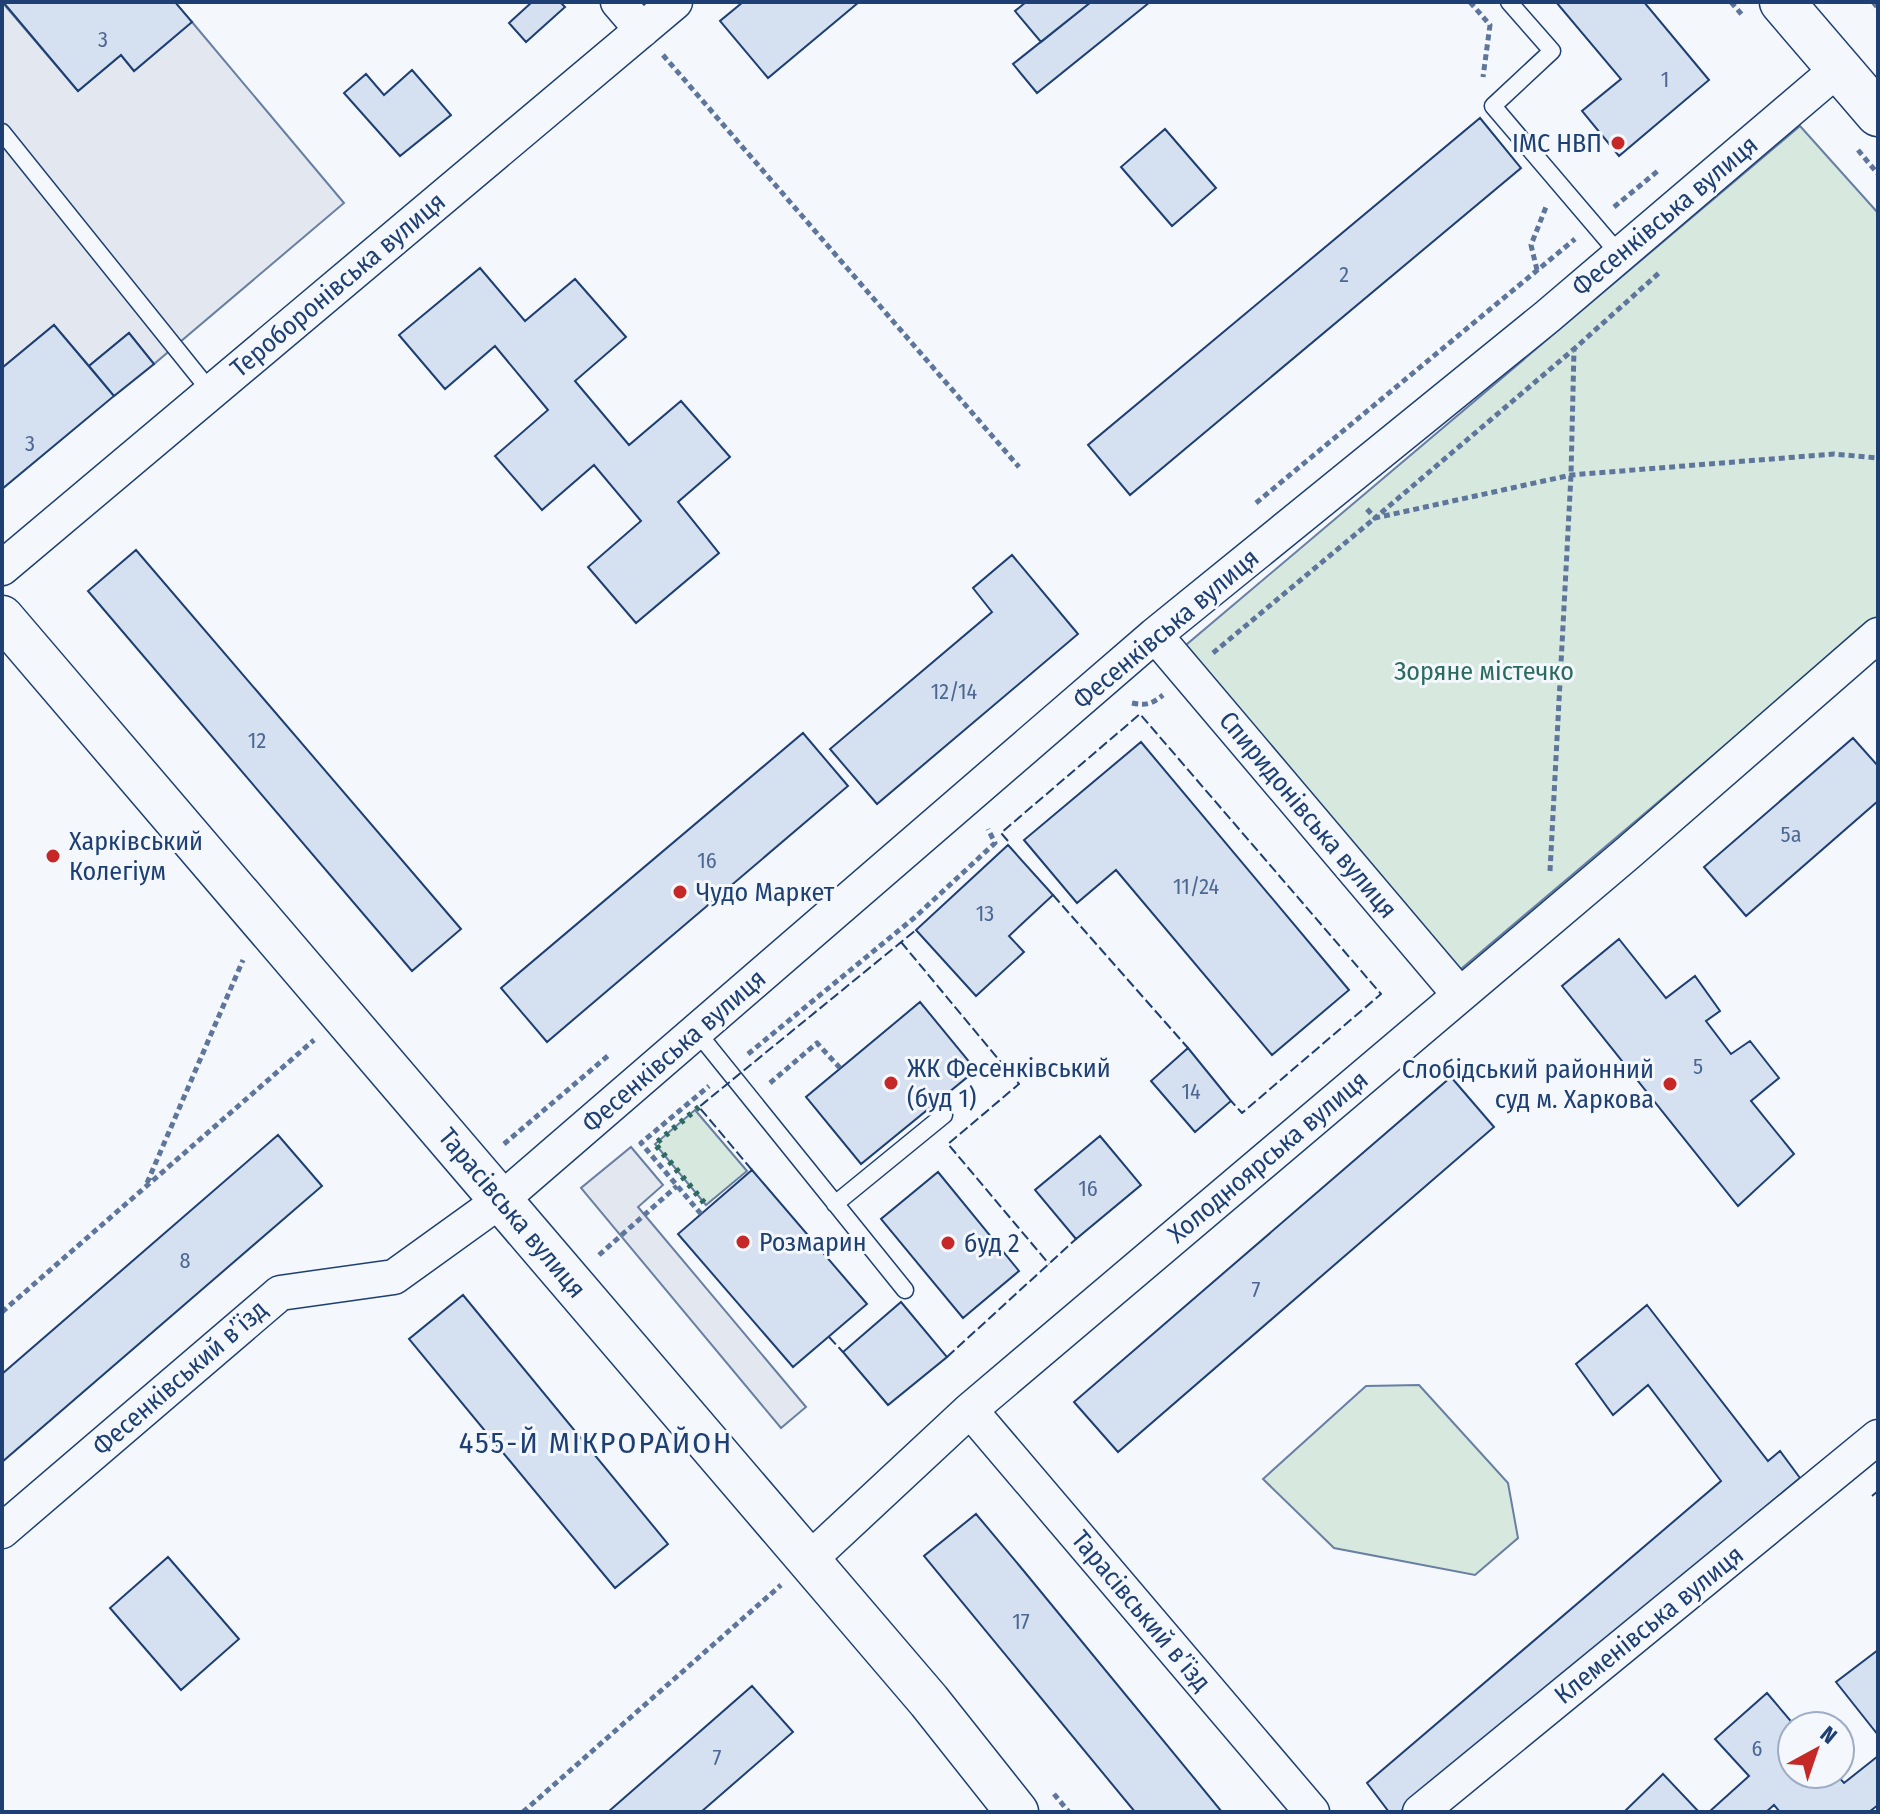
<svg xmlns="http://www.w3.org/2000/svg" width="1880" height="1814" font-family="'Fira Sans Condensed',sans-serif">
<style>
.green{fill:#d7e8df;stroke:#687fa3;stroke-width:2}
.parking{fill:#e3e8f0;stroke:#687fa3;stroke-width:2}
.building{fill:#d5e0f0;stroke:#1d3f73;stroke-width:2}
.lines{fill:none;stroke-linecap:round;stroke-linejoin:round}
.service-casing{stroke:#1d3f73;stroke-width:19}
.minor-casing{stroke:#1d3f73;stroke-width:37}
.tertiary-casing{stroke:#1d3f73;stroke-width:45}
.secondary-casing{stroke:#1d3f73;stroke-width:47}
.path{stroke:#5e769c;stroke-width:5;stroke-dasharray:6 4;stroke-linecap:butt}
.service{stroke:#f4f7fb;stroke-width:16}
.minor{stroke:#f4f7fb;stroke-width:34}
.tertiary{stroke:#f4f7fb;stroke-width:42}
.secondary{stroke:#f4f7fb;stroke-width:44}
.hedge{stroke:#2c6c60;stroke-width:6;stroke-dasharray:4 6;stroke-linecap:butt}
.fence{stroke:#1d3f73;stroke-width:2;stroke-dasharray:10 4;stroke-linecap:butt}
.poi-dot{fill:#c62828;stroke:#f4f7fb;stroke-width:3}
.labels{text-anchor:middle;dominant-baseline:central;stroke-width:6;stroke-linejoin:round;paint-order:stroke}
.number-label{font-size:22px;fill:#4b6792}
.poi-label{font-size:26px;fill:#1d3f73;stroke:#f4f7fb;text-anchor:start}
.street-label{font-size:26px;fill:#1d3f73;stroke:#f4f7fb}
.park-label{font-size:26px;fill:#2c6c60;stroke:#f4f7fb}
.quarter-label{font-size:30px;letter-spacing:2px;fill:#1d3f73;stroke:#f4f7fb}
</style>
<rect width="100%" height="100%" fill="#f4f7fb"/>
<path class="green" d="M1800 126 1878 213V616L1455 974 1186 645Z
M695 1110 747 1171 706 1205 655 1144Z
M1419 1385 1508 1483 1518 1538 1475 1575 1334 1548 1263 1479 1366 1386Z"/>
<path class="parking" d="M2 2 78 91 121 55 134 71 192 22 344 203 154 364 129 333 89 366 54 325 2 368Z
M631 1147 663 1185 638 1207 806 1407 781 1428 581 1188Z"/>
<path class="building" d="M3 2H175L192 22 134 71 121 55 78 91Z
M532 2H560L565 7 526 42 509 23Z
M743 2H859L768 78 720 21Z
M1026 2H1091L1041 42 1015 11Z
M1091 2H1150L1037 93 1013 64Z
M1556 2H1644L1709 80 1619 156 1582 111 1621 79Z
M412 70 451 115 400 156 344 93 366 74 384 95Z
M1480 118 1521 168 1130 495 1088 445Z
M1165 129 1216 188 1172 226 1121 167Z
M480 268 525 321 575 279 626 337 575 381 629 445 681 401 730 457 678 502 719 553 636 623 588 567 641 521 594 465 542 510 495 456 548 410 495 346 445 389 399 335Z
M54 325 114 396 2 489V368Z
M129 333 154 364 114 396 89 366Z
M136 550 461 929 412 971 88 591Z
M1012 555 1078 634 877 804 830 749 992 612 973 588Z
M803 733 848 786 547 1042 501 988Z
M1853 738 1878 766V801L1746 916 1704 867Z
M1141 742 1349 990 1272 1055 1116 870 1077 903 1024 840Z
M1008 845 1053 895 1009 936 1024 952 976 996 916 930Z
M1619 939 1666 998 1695 976 1720 1011 1706 1021 1731 1054 1750 1041 1779 1078 1751 1101 1794 1154 1738 1206 1562 986Z
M920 1002 976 1070 861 1164 806 1097Z
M1188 1048 1231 1101 1195 1132 1151 1081Z
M1451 1077 1494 1127 1118 1452 1074 1402Z
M278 1135 322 1186 2 1462V1374Z
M1100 1136 1141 1185 1076 1239 1035 1190Z
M752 1170 867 1304 793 1367 678 1234Z
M938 1172 1019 1271 963 1318 881 1219Z
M463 1295 668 1544 615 1588 409 1339Z
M901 1302 947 1357 888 1405 843 1352Z
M1647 1305 1768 1461 1780 1451 1800 1478 1400 1812H1389L1367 1783 1721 1481 1648 1385 1613 1415 1576 1364Z
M976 1514 1023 1570 1222 1812H1135L924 1556Z
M168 1557 239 1639 181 1690 110 1608Z
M1878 1650V1735L1836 1682Z
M752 1686 793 1732 701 1812H608Z
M1767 1693 1795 1726H1792V1774H1836L1844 1783 1878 1756V1805L1869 1812H1780L1774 1805 1766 1812H1709L1749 1776 1715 1739Z
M1663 1774 1699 1812H1624Z"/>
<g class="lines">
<defs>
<path id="service" d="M1509 2 1552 51 1493 106 1620 255
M2 132 211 392
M697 1032 905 1290
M835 1204 944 1115"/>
<path id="minor" d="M618 2 642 30
M2 568 675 2
M1155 635 1460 995
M970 1410 1312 1812
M2 1531 280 1293 394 1277 501 1200 1155 635 1548 316 1839 68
M809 1560 970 1410 1629 852 1878 635
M1420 1812 1878 1437"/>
<path id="tertiary" d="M2 617 929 1701 1017 1812"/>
<path id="secondary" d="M1782 2 1878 114"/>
</defs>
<use href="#service" class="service-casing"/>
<use href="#minor" class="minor-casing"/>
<use href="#tertiary" class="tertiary-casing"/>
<use href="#secondary" class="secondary-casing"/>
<path class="path" d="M1470 2 1490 25 1483 77
M1731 2 1743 16
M1873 2 1878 8
M663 55 1019 467
M1858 150 1878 174
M1614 207 1659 170
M1537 270 1531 245 1546 207
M1256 503 1575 239
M1367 509 1375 518 1574 349
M1213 653 1375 518 1571 475 1834 454 1878 458
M1132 703C1146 706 1152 704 1163 695
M1550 871 1571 475 1574 349 1660 272
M748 1054 914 918 995 843 988 829
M770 1083 817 1043 840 1068
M504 1144 610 1054
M147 1183 243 960
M701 1214 641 1143 709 1086
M599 1255 677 1186
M2 1312 314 1040
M1054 1794 1069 1812
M523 1812 781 1585"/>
<use href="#service" class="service"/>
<use href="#minor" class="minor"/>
<use href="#tertiary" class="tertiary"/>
<use href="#secondary" class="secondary"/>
<path class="hedge" d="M699 1107 655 1144 706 1205"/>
<path class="fence" d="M1008 841 1001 833 1140 714 1381 994 1242 1113 1231 1101
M1053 895 1188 1048
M901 942 1019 1084 948 1144 1049 1264
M752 1170 699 1107 916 930
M829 1337 843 1352
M947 1357 1076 1239
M1872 1496 1878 1491"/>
</g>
<g class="poi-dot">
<circle cx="1618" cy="143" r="8"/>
<circle cx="53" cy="856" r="8"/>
<circle cx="680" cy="892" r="8"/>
<circle cx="891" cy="1083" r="8"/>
<circle cx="1670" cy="1084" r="8"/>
<circle cx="743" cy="1242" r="8"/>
<circle cx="948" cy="1243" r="8"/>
</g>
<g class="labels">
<g class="number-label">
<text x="103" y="39">3</text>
<text x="1665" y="79">1</text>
<text x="1344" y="274">2</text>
<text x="30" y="443">3</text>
<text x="954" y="691">12/14</text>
<text x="257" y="740">12</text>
<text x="1791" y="834">5а</text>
<text x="707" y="860">16</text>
<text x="1196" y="886">11/24</text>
<text x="985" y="913">13</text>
<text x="1698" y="1066">5</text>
<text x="1191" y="1091">14</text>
<text x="1088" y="1188">16</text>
<text x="185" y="1260">8</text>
<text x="1256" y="1289">7</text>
<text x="1021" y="1621">17</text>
<text x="1757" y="1748">6</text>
<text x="717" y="1757">7</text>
</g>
<g class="poi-label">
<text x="1602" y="143" text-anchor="end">ІМС НВП</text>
<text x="69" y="841">Харківський<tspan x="69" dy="30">Колегіум</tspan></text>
<text x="696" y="892">Чудо Маркет</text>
<text x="907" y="1068">ЖК Фесенківський<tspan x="907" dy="30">(буд 1)</tspan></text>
<text x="1654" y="1069" text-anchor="end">Слобідський районний<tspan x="1654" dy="30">суд м. Харкова</tspan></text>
<text x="759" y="1242">Розмарин</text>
<text x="964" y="1243">буд 2</text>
</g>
<g class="street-label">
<text transform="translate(1665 216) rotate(-40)">Фесенківська вулиця</text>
<text transform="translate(338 285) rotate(-40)">Тероборонівська вулиця</text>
<text transform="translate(1166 629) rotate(-40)">Фесенківська вулиця</text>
<text transform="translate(1308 815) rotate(50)">Спиридонівська вулиця</text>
<text transform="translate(674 1051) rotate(-41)">Фесенківська вулиця</text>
<text transform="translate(1268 1157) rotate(-40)">Холодноярська вулиця</text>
<text transform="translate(512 1213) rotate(50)">Тарасівська вулиця</text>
<text transform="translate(180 1378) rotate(-41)">Фесенківський в’їзд</text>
<text transform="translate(1141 1611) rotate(50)">Тарасівський в’їзд</text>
<text transform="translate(1649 1625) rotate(-39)">Клеменівська вулиця</text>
</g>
<g class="park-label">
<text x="1484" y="671">Зоряне містечко</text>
</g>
<g class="quarter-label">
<text x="596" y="1443">455-Й МІКРОРАЙОН</text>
</g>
</g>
<rect width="1880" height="1814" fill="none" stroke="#1d3f73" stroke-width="8"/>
<g transform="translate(1816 1750) rotate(40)"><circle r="38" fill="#f4f7fb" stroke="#9eadc5" stroke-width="2"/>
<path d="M0-6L14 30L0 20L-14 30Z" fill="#c62828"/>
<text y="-12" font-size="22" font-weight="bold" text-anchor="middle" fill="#1d3f73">N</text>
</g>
</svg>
